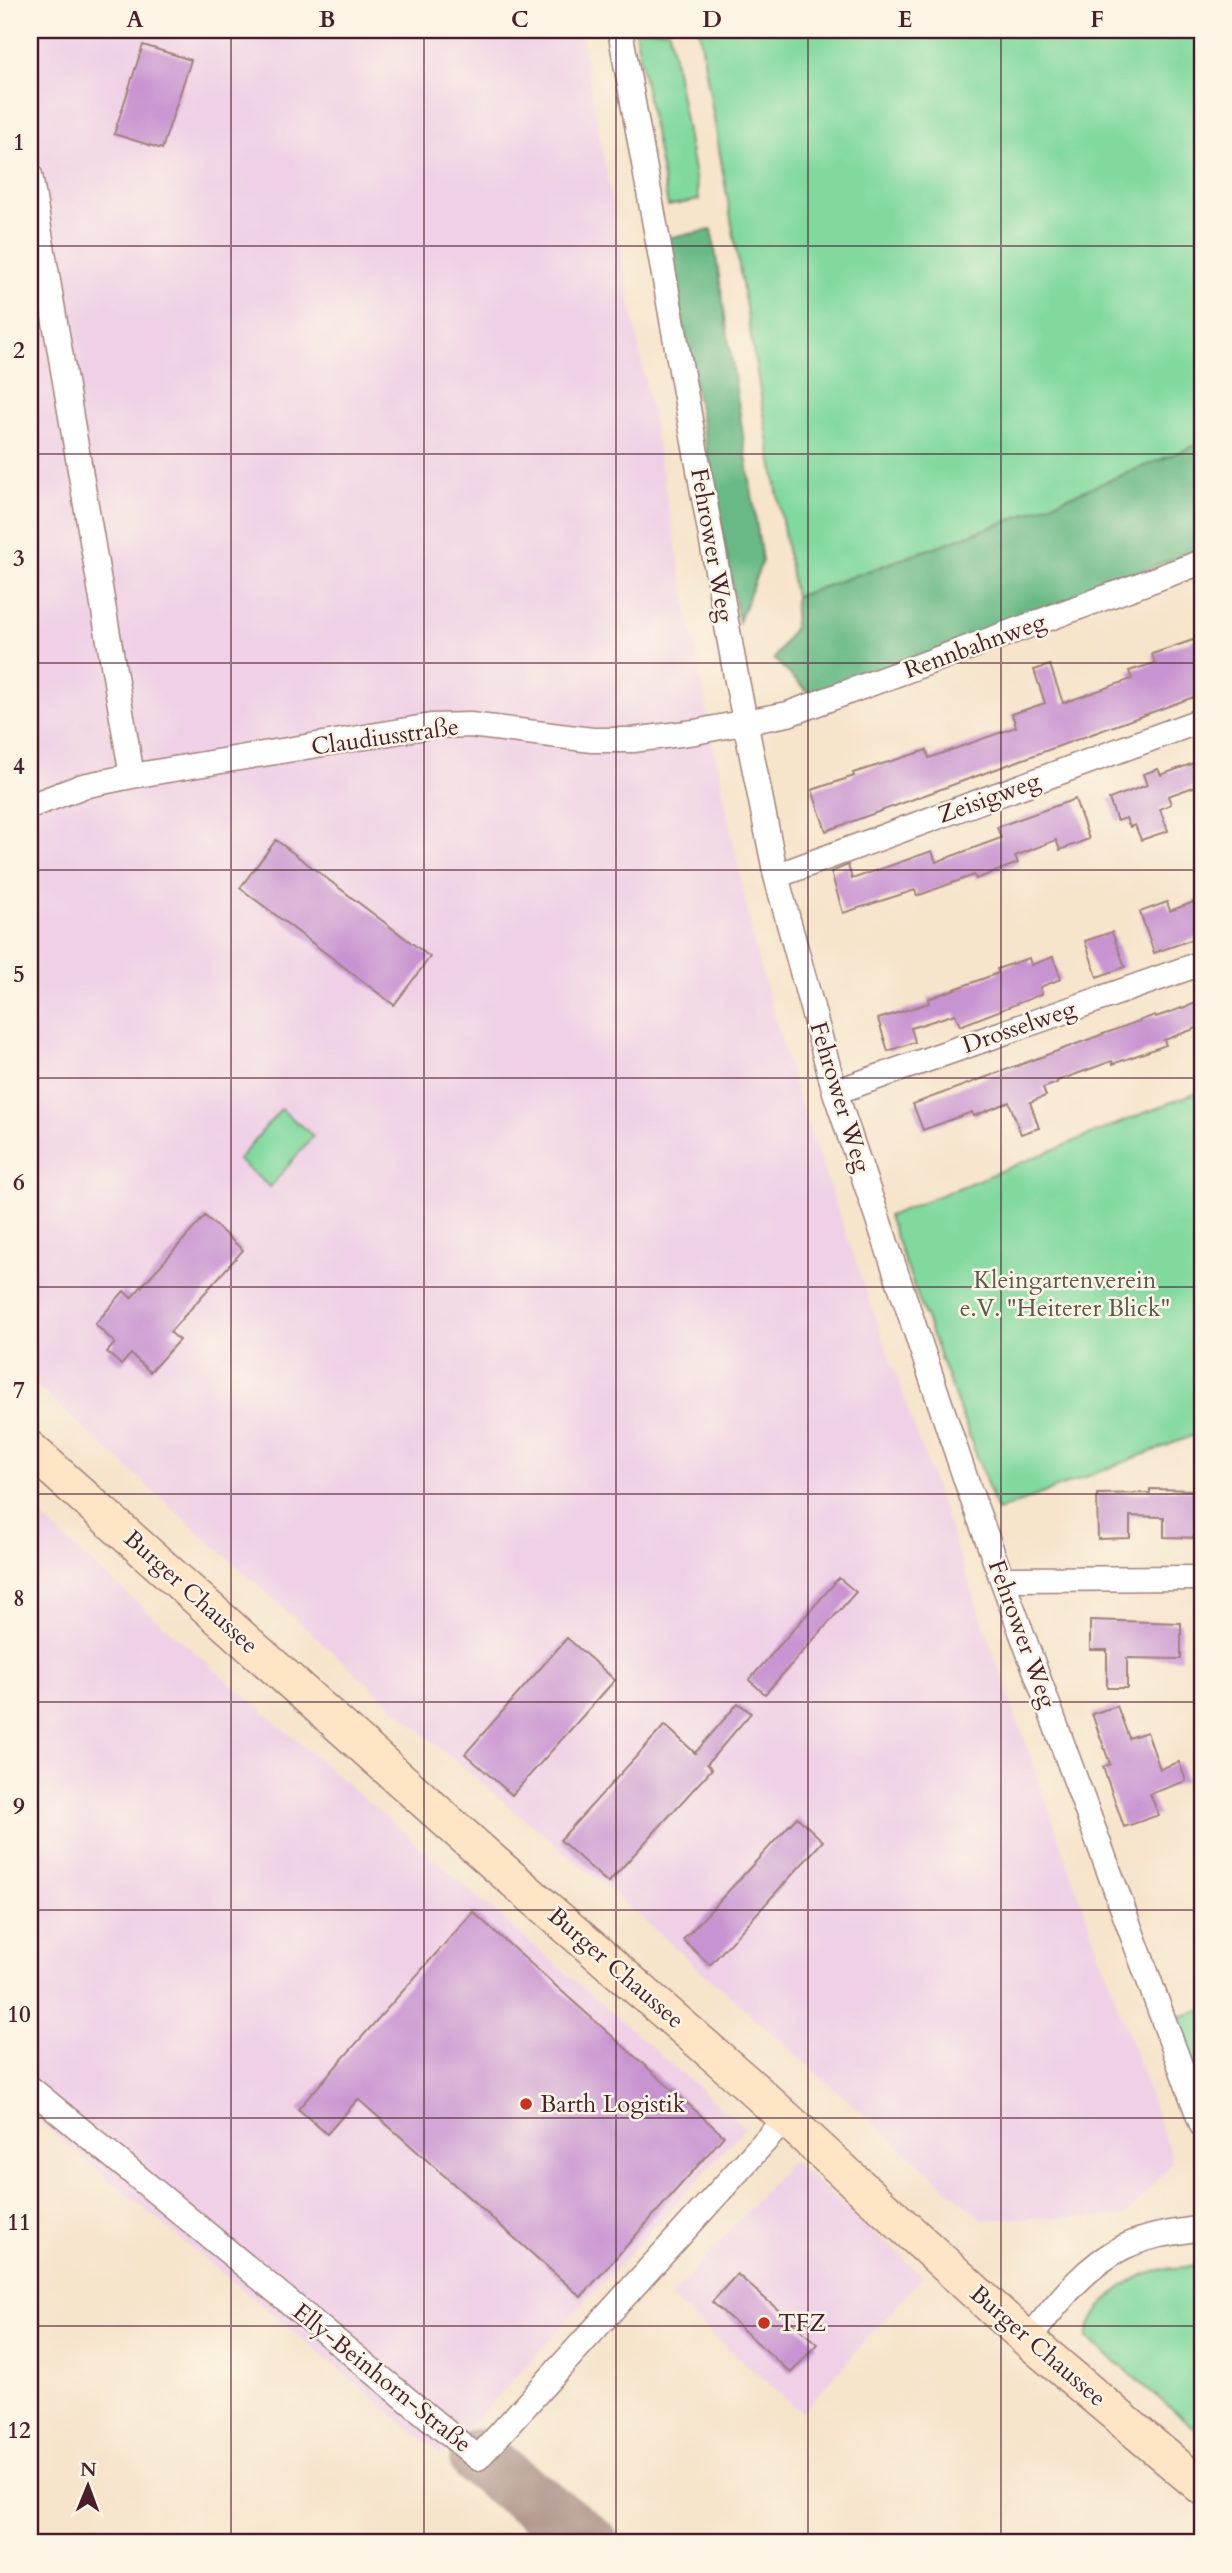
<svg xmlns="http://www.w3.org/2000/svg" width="1232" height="2573" font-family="Cardo,serif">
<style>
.built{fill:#efd0e6}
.green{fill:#81d99e;stroke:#667c64;stroke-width:2}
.forest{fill:#68b985;stroke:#596c58;stroke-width:2}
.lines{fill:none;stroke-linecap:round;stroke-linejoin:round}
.taxiway{stroke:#a0827b;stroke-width:58}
.building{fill:#c893d1}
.minor-casing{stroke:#a0827b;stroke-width:27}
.secondary-casing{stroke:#a0827b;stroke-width:38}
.minor{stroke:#fff;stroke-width:24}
.secondary{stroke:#fde5c5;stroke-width:35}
.grid{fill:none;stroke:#4a1f2b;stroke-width:2;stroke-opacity:0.55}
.poi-dot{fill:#c8321e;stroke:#fcf5e5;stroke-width:2.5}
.labels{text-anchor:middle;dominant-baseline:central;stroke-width:5;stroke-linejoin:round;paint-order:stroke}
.street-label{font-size:24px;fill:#4a1f2b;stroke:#fcf5e5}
.park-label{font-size:24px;fill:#5a574e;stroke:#fcf5e5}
.poi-label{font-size:24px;fill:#4a1f2b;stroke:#fcf5e5;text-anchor:start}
.neatline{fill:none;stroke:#4a1f2b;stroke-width:2.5}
.grid-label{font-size:23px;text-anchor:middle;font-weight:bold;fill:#4a1f2b}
</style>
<rect width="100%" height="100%" fill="#fcf5e5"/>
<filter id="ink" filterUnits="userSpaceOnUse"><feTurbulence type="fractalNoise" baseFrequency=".0143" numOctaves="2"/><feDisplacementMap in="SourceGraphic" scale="14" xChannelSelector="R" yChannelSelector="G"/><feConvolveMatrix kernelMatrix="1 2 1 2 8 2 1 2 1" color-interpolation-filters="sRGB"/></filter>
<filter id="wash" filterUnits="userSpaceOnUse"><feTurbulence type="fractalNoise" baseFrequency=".00686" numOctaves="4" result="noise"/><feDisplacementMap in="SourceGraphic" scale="28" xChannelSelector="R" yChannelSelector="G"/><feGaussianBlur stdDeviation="1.57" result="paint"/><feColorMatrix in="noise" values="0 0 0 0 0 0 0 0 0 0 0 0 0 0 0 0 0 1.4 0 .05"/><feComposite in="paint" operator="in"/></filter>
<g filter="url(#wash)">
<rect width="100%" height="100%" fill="#f6e4cb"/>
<path class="built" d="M30 30H580L702 686 755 949 796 1092 1173 2162 1126 2216 982 2219 612 1892 435 1744 30 1380Z
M30 1506 72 1546 745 2128 443 2456 30 2114Z
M792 2160 923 2276 802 2413 670 2298Z"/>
<path class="green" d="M635 30H669L699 200 668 206Z
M699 30H1202V443L1011 520 795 597Z
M1202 1090V1432L997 1511 888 1216Z
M281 1109 313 1136 270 1187 238 1160Z
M1202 2010V2125L1176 2018Z
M1202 2265V2434L1087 2338C1091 2309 1122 2283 1148 2273 1164 2267 1185 2268 1202 2265Z"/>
<path class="forest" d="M712 230 762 561 739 622 667 238Z
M1202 443V548L813 697 774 659 794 627 795 597 1011 520Z"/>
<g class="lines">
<path class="taxiway" d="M478 2458 589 2543"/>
</g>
<g id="blocks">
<path class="building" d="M143 45 191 60 162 149 114 134Z
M1202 637V694L826 831 812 790 854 776 853 773 927 750 929 758 1016 727 1012 714 1045 703 1034 670 1050 665 1063 703 1132 679 1129 671 1155 663 1152 654Z
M1202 760V784L1168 796 1171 804 1160 809 1168 831 1141 840 1135 825 1130 827 1126 818 1117 821 1109 799 1147 785 1143 774 1158 769 1161 775Z
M1075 799 1089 839 1060 850 1056 840 1015 856 1018 863 976 879 974 875 917 896 915 890 843 913 831 872 848 865 852 879 932 851 936 862 1001 838 997 827Z
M276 840 430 957 394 1005 240 888Z
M1202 899V936L1154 953 1140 912 1167 902 1170 911Z
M1112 932 1125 967 1097 977 1085 941Z
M1053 957 1061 979 1040 987 1042 994 960 1026 955 1014 911 1028 915 1042 888 1051 878 1019 929 1003 928 999 998 973 997 969 1029 958 1031 965Z
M1202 1001V1026L1164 1040 1166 1045 1113 1064 1112 1061 1057 1081V1083L1043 1088 1046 1096 1030 1102 1039 1128 1021 1134 1009 1102 974 1116 972 1112 923 1130 913 1104 1155 1015 1156 1017Z
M205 1216 243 1250 170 1332 179 1340 150 1372 131 1354 121 1365 107 1352 115 1343 95 1324 124 1291 131 1298Z
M1150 1489 1202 1490V1538L1164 1537V1517L1130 1516V1538L1098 1539 1097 1494 1150 1493Z
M839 1578 856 1592 765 1694 749 1680Z
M1090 1620 1181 1623V1659L1127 1658V1688H1107V1650H1090Z
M567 1638 615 1680 512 1795 465 1754Z
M738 1703 751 1713 707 1764 712 1769 608 1883 560 1840 665 1725 695 1753Z
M1117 1706 1129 1738 1147 1732 1160 1769 1179 1762 1186 1781 1150 1794 1159 1815 1124 1827 1103 1767 1110 1764 1092 1714Z
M797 1817 823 1841 710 1965 683 1940Z
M473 1912 724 2136 581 2297 358 2099 327 2134 298 2109Z
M737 2274 817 2344 791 2373 712 2302Z"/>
</g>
</g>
<g filter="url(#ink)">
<use href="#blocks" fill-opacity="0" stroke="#a0827b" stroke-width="2"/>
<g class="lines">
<defs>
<path id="minor" d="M620 30 736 676 776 876 835 1092 970 1492 1202 2125
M30 175 132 776
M30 806 83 786 132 776 431 726 470 725 592 740H633L695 732 788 714 1202 562
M776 876 1202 720
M835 1092 1202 963
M1002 1579 1202 1578
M30 2088 478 2458 785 2119
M1028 2340C1055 2306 1084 2266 1124 2247 1149 2235 1176 2232 1202 2228"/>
<path id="secondary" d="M30 1449 493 1862 748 2084 1028 2340 1202 2487"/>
</defs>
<use href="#minor" class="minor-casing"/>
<use href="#secondary" class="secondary-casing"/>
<use href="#minor" class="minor"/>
<use href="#secondary" class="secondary"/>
</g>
</g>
<path class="grid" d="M231 30V2543M424 30V2543M616 30V2543M808 30V2543M1001 30V2543M30 246H1202M30 454H1202M30 663H1202M30 870H1202M30 1078H1202M30 1287H1202M30 1494H1202M30 1702H1202M30 1910H1202M30 2118H1202M30 2326H1202"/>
<g class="poi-dot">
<circle cx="526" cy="2104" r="7"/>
<circle cx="764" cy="2323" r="7"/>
</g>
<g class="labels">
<g class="street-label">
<text transform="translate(712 545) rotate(80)">Fehrower Weg</text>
<text transform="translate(975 646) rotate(-20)">Rennbahnweg</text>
<text transform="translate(385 737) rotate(-8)">Claudiusstraße</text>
<text transform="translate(989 798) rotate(-20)">Zeisigweg</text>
<text transform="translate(1019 1027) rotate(-19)">Drosselweg</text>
<text transform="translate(840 1097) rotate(73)">Fehrower Weg</text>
<text transform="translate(191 1592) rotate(42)">Burger Chaussee</text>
<text transform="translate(1022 1634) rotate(70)">Fehrower Weg</text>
<text transform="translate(616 1968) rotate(41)">Burger Chaussee</text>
<text transform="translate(1038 2346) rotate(41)">Burger Chaussee</text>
<text transform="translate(382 2378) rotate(39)">Elly-Beinhorn-Straße</text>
</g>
<g class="park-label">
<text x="1065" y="1280">Kleingartenverein<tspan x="1065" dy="28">e.V. "Heiterer Blick"</tspan></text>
</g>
<g class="poi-label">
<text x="540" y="2104">Barth Logistik</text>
<text x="778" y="2323">TFZ</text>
</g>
</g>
<rect width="1232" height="2573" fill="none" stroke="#fcf5e5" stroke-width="77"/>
<g transform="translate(88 2486) rotate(1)" stroke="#fcf5e5" stroke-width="5" paint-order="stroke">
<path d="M0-5L12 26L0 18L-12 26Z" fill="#4a1f2b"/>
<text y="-10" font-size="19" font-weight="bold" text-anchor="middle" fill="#4a1f2b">N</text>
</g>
<rect x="38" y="38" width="1156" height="2496" class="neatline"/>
<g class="grid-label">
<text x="135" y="27">A</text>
<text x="327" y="27">B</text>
<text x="520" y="27">C</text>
<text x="712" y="27">D</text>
<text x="905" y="27">E</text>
<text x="1097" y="27">F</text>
<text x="19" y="150">1</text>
<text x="19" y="358">2</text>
<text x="19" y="566">3</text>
<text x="19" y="774">4</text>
<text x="19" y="982">5</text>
<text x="19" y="1190">6</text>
<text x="19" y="1398">7</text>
<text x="19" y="1606">8</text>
<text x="19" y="1814">9</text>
<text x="19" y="2022">10</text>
<text x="19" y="2230">11</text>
<text x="19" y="2438">12</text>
</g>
</svg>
